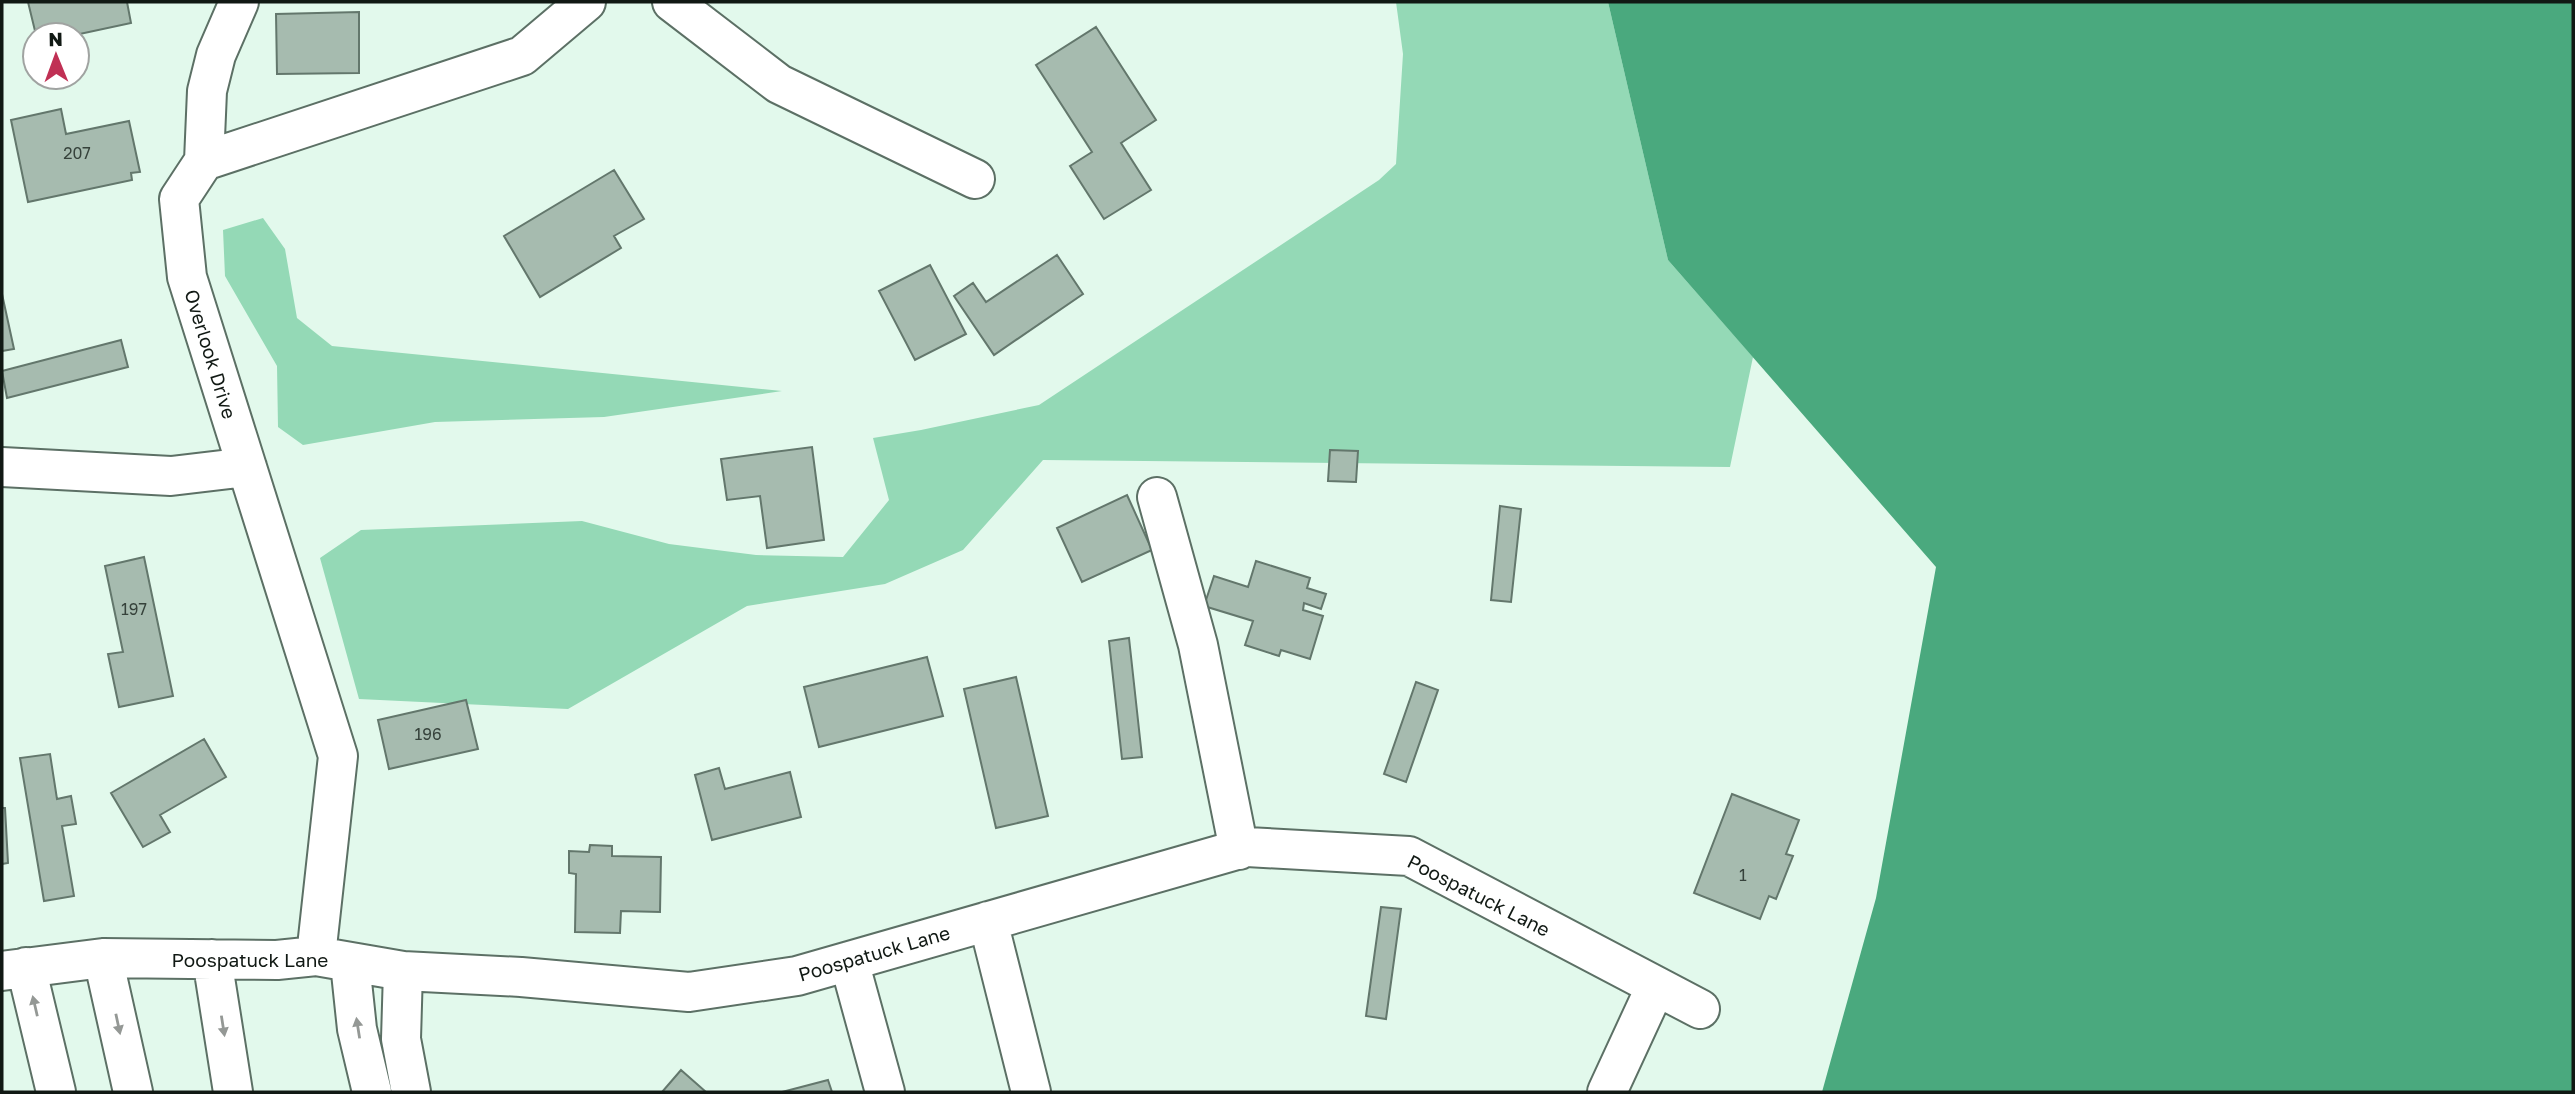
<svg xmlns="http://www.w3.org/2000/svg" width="2575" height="1094" font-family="'Golos Text',sans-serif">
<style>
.green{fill:#94d9b6}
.water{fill:#4aa97e}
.building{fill:#a6bbaf;stroke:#63776c;stroke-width:2}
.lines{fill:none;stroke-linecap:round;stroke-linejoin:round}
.minor-casing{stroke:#5c7065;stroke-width:42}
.minor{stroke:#fff;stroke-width:38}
.oneway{fill:#949895}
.labels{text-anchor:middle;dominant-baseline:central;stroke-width:5;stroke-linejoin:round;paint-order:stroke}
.number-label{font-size:16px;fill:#36423b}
.street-label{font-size:19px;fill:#111914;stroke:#fff}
</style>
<rect width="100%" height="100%" fill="#e2f9ec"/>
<path class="green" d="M1396 2H1608L1668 260 1753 357 1730 467 1043 460 963 550 885 584 747 606 568 709 359 699 320 558 361 530 582 521 669 544 756 555 843 557 889 500 873 438 921 430 1039 405 1379 180 1396 164 1403 54Z
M263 218 285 249 297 318 332 346 782 391 604 417 435 422 303 445 278 427 277 366 225 276 223 230Z"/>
<path class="water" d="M1608 2H2573V1092H1822L1876 898 1936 567 1668 260Z"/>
<path class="building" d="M28 2H127L131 23 75 35H36Z
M359 12V73L277 74 276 14Z
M1096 27 1156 120 1121 143 1151 190 1104 219 1070 166 1092 152 1036 65Z
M61 109 66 134 129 121 140 172 131 173 132 180 28 202 11 120Z
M614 170 644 219 614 236 621 248 540 297 504 236Z
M1057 255 1083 294 994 355 954 296 973 283 986 302Z
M930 265 966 334 915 360 879 291Z
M2 294 14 349 2 351Z
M121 340 128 367 7 398 2 371Z
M812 447 824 540 767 548 760 496 727 500 721 459Z
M1330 450 1358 451 1356 482 1328 481Z
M1127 495 1152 550 1082 582 1057 528Z
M1500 506 1521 509 1511 602 1491 600Z
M144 557 173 696 119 707 108 654 123 652 105 566Z
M1256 561 1310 578 1307 588 1326 594 1321 609 1304 603 1303 610 1323 616 1310 659 1281 650 1279 656 1245 645 1253 621 1204 606 1214 576 1248 587Z
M1129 638 1142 757 1122 759 1109 641Z
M927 657 943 716 819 747 804 687Z
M1016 677 1048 816 996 828 964 689Z
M1416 682 1438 690 1406 782 1384 774Z
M466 700 478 749 389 769 378 720Z
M204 739 226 777 160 815 170 832 143 847 111 793Z
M50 754 57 799 71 796 76 824 62 826 74 896 44 901 20 758Z
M719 768 725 789 790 772 801 817 712 840 695 775Z
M1732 794 1799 820 1786 854 1793 856 1776 899 1769 896 1760 919 1694 893Z
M2 808H5L8 863 2 864Z
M590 845 612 846V856L661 857 660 912 621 911 620 933 575 932 576 874 569 873V851L589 852Z
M1381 907 1401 909 1386 1019 1366 1016Z
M681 1070 706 1092H662Z
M828 1080 832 1092H782Z"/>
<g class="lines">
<defs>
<path id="minor" d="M672 2 779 84 975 179
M204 161 207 91 216 55 239 2
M2 467 171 476 247 467
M1157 497 1198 645 1239 850
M988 921 1031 1092
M316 956 338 756 187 277 179 199 204 161 522 56 586 2
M103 958 133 1092
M212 959 233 1092
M849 961 885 1092
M350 963 357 1029 372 1092
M26 967 56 1092
M2 971 103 958 277 960 316 956 403 971 521 977 689 992 797 976 1247 847 1409 856 1700 1009
M403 971 401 1039 411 1092
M1607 1092 1656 986"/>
</defs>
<use href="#minor" class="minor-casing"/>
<use href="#minor" class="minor"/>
</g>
<defs><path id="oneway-solid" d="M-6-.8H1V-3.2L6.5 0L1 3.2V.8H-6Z" transform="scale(1.75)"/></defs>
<g class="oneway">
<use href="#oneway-solid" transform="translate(35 1006) rotate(-103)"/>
<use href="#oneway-solid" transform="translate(118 1024) rotate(78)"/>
<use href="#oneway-solid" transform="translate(223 1026) rotate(81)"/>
<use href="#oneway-solid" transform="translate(358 1028) rotate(-99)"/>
</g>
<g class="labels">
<g class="number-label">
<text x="77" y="153">207</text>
<text x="134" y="609">197</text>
<text x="428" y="734">196</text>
<text x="1743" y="875">1</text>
</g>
<g class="street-label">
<text transform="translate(211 354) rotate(73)">Overlook Drive</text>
<text transform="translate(1479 895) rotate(27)">Poospatuck Lane</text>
<text transform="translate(874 953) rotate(-16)">Poospatuck Lane</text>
<text x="250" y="959">Poospatuck Lane</text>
</g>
</g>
<rect width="2575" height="1094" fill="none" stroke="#111914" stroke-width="7"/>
<g transform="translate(56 56) rotate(359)"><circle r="33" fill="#ffffff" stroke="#a0a3a1" stroke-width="2"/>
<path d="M0-5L12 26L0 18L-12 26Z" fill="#c03054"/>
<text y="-10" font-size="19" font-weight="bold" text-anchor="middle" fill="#111914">N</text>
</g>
</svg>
